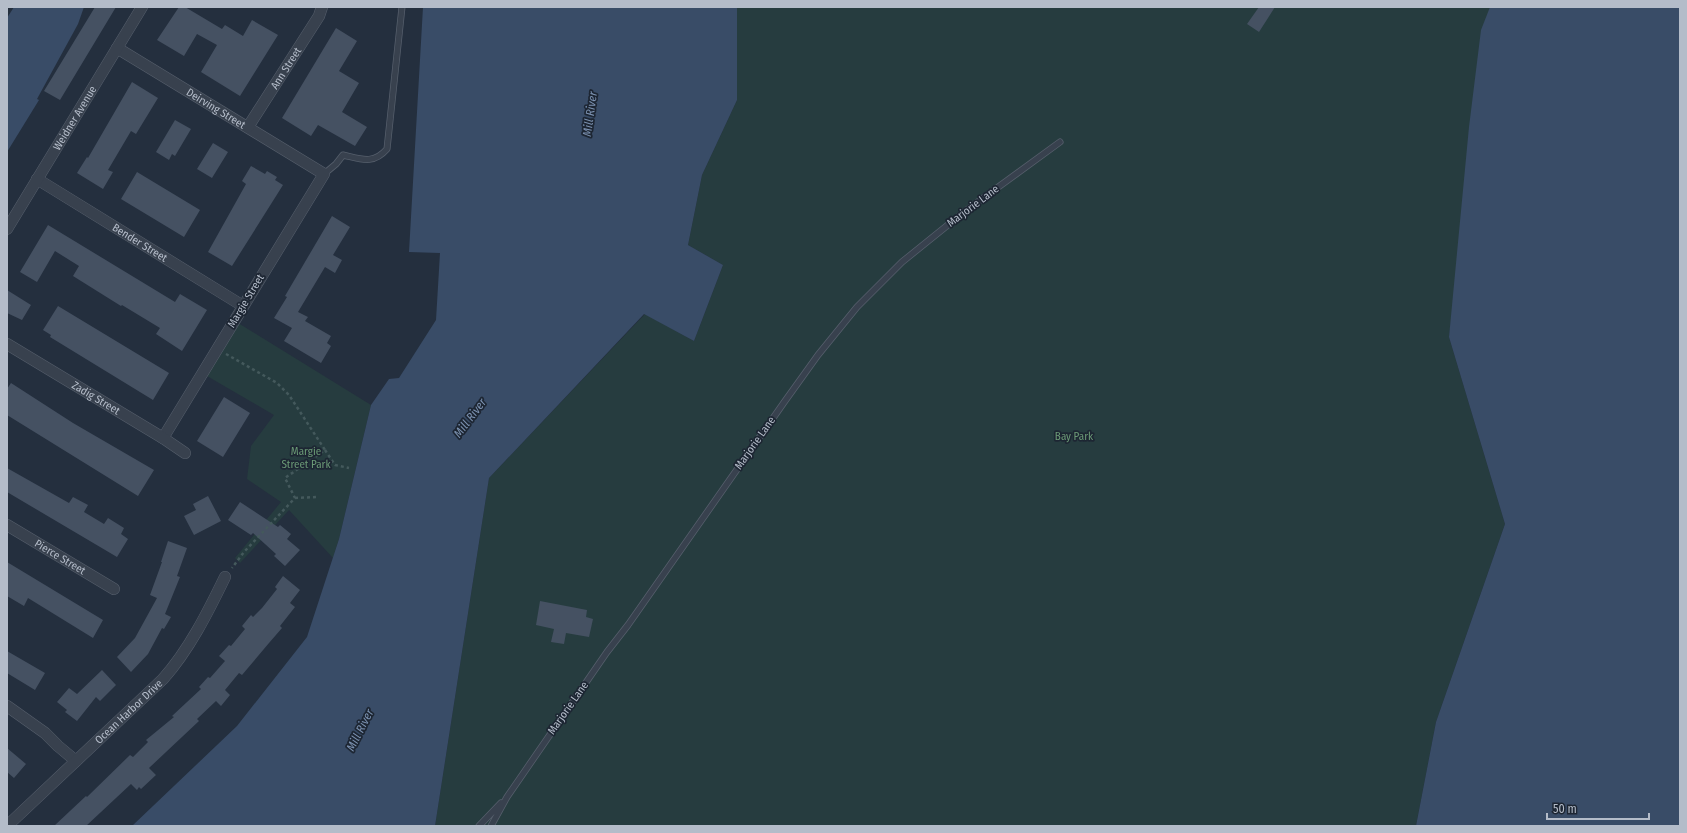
<svg xmlns="http://www.w3.org/2000/svg" width="1687" height="833" font-family="'Fira Sans Condensed',sans-serif">
<style>
.green{fill:#263c3f}
.water{fill:#394c67}
.building{fill:#455162}
.lines{fill:none;stroke-linecap:round;stroke-linejoin:round}
.lane-casing{stroke:#565f6c;stroke-width:7}
.street-casing{stroke:#565f6c;stroke-width:12}
.path{stroke:#44595c;stroke-width:2.5;stroke-dasharray:3 3;stroke-linecap:butt}
.lane{stroke:#38414e;stroke-width:5.5}
.street{stroke:#38414e;stroke-width:11}
.labels{text-anchor:middle;dominant-baseline:central;stroke-width:3.5;stroke-linejoin:round;paint-order:stroke}
.street-label{font-size:11px;fill:#b4bcc9;stroke:#1d2633}
.park-label{font-size:11px;fill:#6b9a76;stroke:#1d2633}
.water-label{font-size:12px;font-style:italic;fill:#7c92b1;stroke:#1d2633}
</style>
<rect width="100%" height="100%" fill="#242f3e"/>
<path class="green" d="M737 7H1490L1449 337 1505 524 1436 722 1416 826H435L489 478 645 314 694 341 723 265 688 245 702 175 737 100Z
M238 323 371 405 339 539 333 558 289 510 240 563 235 558 281 502 247 479 251 446 274 415 207 376Z"/>
<path class="water" d="M14 7H84L78 24 37 99 39 100 7 152V18Z
M423 7H737V100L702 175 688 245 723 265 694 341 644 314 489 478 435 826H132L237 726 307 637 339 539 371 405 389 379 399 378 436 320 440 253 409 252Z
M1490 7H1680V826H1416L1436 722 1505 524 1449 337 1469 127 1481 30Z"/>
<path class="building" d="M95 7H116L60 100 44 91Z
M179 7H185L222 29 225 25 243 36 252 20 278 35 240 96 201 72 217 45 197 34 184 56 157 40Z
M1259 7H1275L1259 32 1247 24Z
M336 28 357 41 339 71 359 83 342 112 367 127 355 146 318 125 311 136 282 118Z
M132 82 158 98 136 134 131 131 108 170 113 172 103 189 77 173 87 157 88 158Z
M175 120 191 129 175 156 172 154 169 160 156 152Z
M213 143 228 152 212 178 197 169Z
M251 166 265 174 267 171 277 177 275 180 283 185 232 266 208 252 246 184 242 181Z
M137 172 200 210 184 237 121 199Z
M332 216 350 227 333 255 342 260 335 273 325 267 298 312 308 317 305 321 331 336 327 343 331 346 321 363 284 341 292 328 274 318 287 297 285 296Z
M48 225 175 302 180 294 207 310 182 351 156 334 160 328 122 305 121 306 73 276 79 266 55 251 37 282 20 272Z
M7 290 31 305 22 320 7 313Z
M58 306 169 373 153 400 50 337 51 335 43 330Z
M11 383 73 423 154 470 138 496 7 415V389Z
M224 397 250 413 223 457 197 441Z
M7 468 69 503 73 497 88 505 84 512 104 524 108 518 124 528 121 534 128 539 117 557 7 492Z
M208 496 221 521 194 535 184 516 196 510 193 504Z
M240 502 278 527 280 525 291 534 287 539 300 550 285 566 274 556 276 554 253 533 251 535 228 520Z
M168 541 187 548 177 576 180 577 165 614 171 617 164 629 162 628 148 654 131 672 117 657 135 638 157 598 150 595 162 562H161Z
M7 562 103 620 93 638 28 598 24 606 7 596Z
M283 576 300 590 290 603 295 607 280 626 282 628 269 643 242 675 239 673 225 690 230 695 221 706 216 701 197 719 199 721 149 768 156 775 141 789 139 787 137 790 131 784 86 826H54L86 796 87 797 130 755 133 757 148 742 146 740 174 717 172 716 201 689 199 687 208 677 210 678 225 661 219 656 229 645 231 646 245 629 242 626 251 615 253 617 262 608 277 589 275 587Z
M540 601 587 610 586 617 593 619 589 637 566 633 564 644 551 642 554 629 536 625Z
M7 651 45 673 35 690 7 673Z
M102 670 116 685 100 701 96 697 77 721 65 712 67 710 57 702 69 688 77 694Z
M7 748 26 764 14 778 7 772Z"/>
<g class="lines">
<defs>
<path id="lane" d="M324 174 336 164 343 155C361 159 373 165 387 149L402 7
M479 826 501 803
M491 826 507 797 607 652 628 625 785 401 818 355 857 307 902 262 964 212 1060 142"/>
<g id="street">
<path id="s1" d="M117 48 324 174 163 438"/>
<path id="s2" d="M248 127 319 16 322 7"/>
<path id="s3" d="M37 179 243 306"/>
<path id="s4" d="M7 229 142 7"/>
<path id="s5" d="M7 344 163 438 185 453"/>
<path id="s6" d="M7 525 114 589"/>
<path d="M7 706 45 733 58 746 76 761"/>
<path id="s7" d="M7 826 163 679C189 650 208 612 225 577"/>
</g>
</defs>
<use href="#lane" class="lane-casing"/>
<use href="#street" class="street-casing"/>
<path class="path" d="M226 354 277 383 289 395 325 450 285 478 295 498 244 552 232 568
M325 450 335 465 349 468
M295 498 317 497"/>
<use href="#lane" class="lane"/>
<use href="#street" class="street"/>
</g>
<g class="labels">
<g class="street-label">
<text stroke="none"><textPath href="#s2" startOffset="70">Ann Street</textPath></text>
<text stroke="none"><textPath href="#s1" startOffset="116">Deirving Street</textPath></text>
<text stroke="none"><textPath href="#s4" startOffset="130">Weidner Avenue</textPath></text>
<text transform="translate(973 206) rotate(-37)">Marjorie Lane</text>
<text stroke="none"><textPath href="#s3" startOffset="121">Bender Street</textPath></text>
<text transform="translate(246 301) rotate(-59)">Margie Street</text>
<text stroke="none"><textPath href="#s5" startOffset="104">Zadig Street</textPath></text>
<text transform="translate(755 443) rotate(-55)">Marjorie Lane</text>
<text stroke="none"><textPath href="#s6" startOffset="62">Pierce Street</textPath></text>
<text transform="translate(568 708) rotate(-55)">Marjorie Lane</text>
<text stroke="none"><textPath href="#s7" startOffset="167">Ocean Harbor Drive</textPath></text>
</g>
<g class="park-label">
<text x="1074" y="436">Bay Park</text>
<text x="306" y="451">Margie<tspan x="306" dy="13">Street Park</tspan></text>
</g>
<g class="water-label">
<text transform="translate(590 114) rotate(-82)">Mill River</text>
<text transform="translate(470 418) rotate(-53)">Mill River</text>
<text transform="translate(360 730) rotate(-63)">Mill River</text>
</g>
</g>
<rect width="1687" height="833" fill="none" stroke="#b4bcc9" stroke-width="16"/>
<path d="M1547 813v6h102v-6" fill="none" stroke="#b4bcc9" stroke-width="2"/>
<text x="1553" y="813" font-size="12" fill="#b4bcc9" stroke="#1d2633" stroke-width="3" paint-order="stroke">50 m</text>
</svg>
